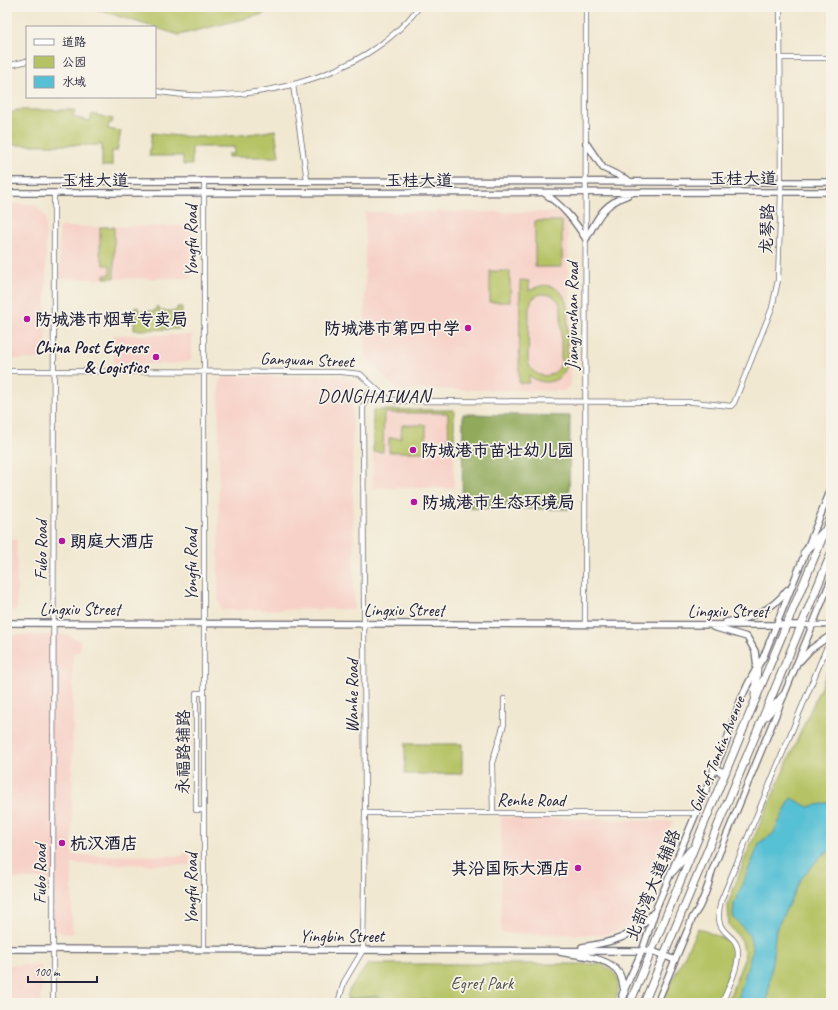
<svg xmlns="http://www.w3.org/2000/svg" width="838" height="1010" font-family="Caveat,'LXGW WenKai TC',sans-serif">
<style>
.built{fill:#f7d1c8}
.green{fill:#b6c365;stroke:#6c7250;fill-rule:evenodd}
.forest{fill:#90a95a;stroke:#59664a}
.water{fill:#57c0d4;stroke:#3c7188}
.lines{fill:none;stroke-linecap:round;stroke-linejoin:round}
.minor-casing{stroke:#6a6770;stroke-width:6}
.major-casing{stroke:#6a6770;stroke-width:8}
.highway-casing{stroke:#6a6770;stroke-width:9}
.minor{stroke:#fff;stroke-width:4.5}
.major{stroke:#fff;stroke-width:5.5}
.highway{stroke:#fff;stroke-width:7}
.poi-dot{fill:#b5179e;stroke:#f7f3e8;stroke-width:1.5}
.labels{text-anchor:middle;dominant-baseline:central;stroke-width:3.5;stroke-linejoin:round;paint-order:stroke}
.street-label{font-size:17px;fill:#22223b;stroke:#f7f3e8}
.poi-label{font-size:17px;font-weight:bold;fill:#22223b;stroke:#f7f3e8;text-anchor:start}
.park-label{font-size:17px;fill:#4e5248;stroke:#f7f3e8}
.quarter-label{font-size:19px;letter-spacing:1px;fill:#22223b;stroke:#f7f3e8}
</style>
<rect width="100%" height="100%" fill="#f7f3e8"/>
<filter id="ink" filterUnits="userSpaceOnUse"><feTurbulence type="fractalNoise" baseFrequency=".025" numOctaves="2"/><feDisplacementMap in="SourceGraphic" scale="8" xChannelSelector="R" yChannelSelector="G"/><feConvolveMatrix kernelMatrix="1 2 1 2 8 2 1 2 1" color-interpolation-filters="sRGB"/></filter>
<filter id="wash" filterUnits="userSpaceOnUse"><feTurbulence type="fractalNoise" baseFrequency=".012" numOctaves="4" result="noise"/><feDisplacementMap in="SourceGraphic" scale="16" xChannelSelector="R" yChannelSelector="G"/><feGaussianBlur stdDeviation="0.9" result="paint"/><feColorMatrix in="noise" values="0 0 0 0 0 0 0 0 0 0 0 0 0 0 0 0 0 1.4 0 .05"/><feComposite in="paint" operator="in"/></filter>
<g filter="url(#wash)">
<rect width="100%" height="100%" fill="#f1e8d1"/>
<path class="built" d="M7 204H35L46 218V350L39 359H7Z
M365 212H558L565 219 568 228V270L570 299V386L564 391 397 389 365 357Z
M192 226V278L60 279 59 227Z
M114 335H192V357L190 361 173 364H114Z
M230 376H343L356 382 359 387V400L352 401 354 609 222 610 218 601 219 383 221 379Z
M373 410H454V488H373Z
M7 540H17V610H7Z
M7 635H67L80 641V652L73 653 72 855 181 856 189 850 190 865 72 864V934L47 930V879H7Z
M501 817 673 821 636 915 625 929 604 935 501 933Z
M7 965H41V1003H7Z"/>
<path class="green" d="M97 7H271L264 14 179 35 95 9Z
M17 110H75L73 117 90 121 92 114 113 119 112 123H109L108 129 121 131 117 151H112V166H102V145H7V115Z
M275 130 279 157H228V154H234V147H192V165H183V156H149L152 133C192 139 235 138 275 130Z
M535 221H562V267H535Z
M100 227H114V278H104V275H110V265H104L100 254Z
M490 271H510V302H490Z
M520 280 529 281V291C536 287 542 284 550 286 573 292 567 321 567 339 567 349 569 361 565 370 558 384 540 386 529 375V383H519ZM540 294 552 295 559 302 561 309V364C553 382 530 378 528 360L529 308 532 299Z
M134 307H138V311H156V307H159V311H177V307H182V329L134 330Z
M373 410H454V448H449L448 413H384L383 452H373Z
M402 425H426V452H389V438H401Z
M831 664V1003H727L745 957 742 941 729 925 728 904 747 853Z
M405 744H462V774H405Z
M698 928 729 941 734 955 720 1003H661Z
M368 964H601C620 973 621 984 615 1003H346L349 990Z"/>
<path class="forest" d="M463 414 570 416 569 509 462 508Z
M377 996 397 1003 426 1000 433 1002 455 1001 465 1003H346L347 999Z"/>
<path class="water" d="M791 798 808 807 831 802V850L821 856 801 879 776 930 767 1003H737L753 948 748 933 733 917 734 904 760 842 773 834Z"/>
</g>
<g filter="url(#ink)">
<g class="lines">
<defs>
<path id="minor" d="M780 58H831
M7 66 27 61
M293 85 307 180
M155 91C242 107 364 81 419 7
M7 371 342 372 360 374 386 398 398 401 693 402 731 406 734 403 772 308 778 280 781 192 780 7
M585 624 586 7
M802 625H831
M204 810H196V693H204
M365 813H697
M493 813 492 763 504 724V699
M204 950V180
M53 1003 54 194
M338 1003 344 982 363 950 365 813 363 408 367 395 375 388
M722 1003C728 988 738 970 738 953 738 930 711 939 721 901L826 649 831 645"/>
<path id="major" d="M586 143 603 168 628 180
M7 181 831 182
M7 193 831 192
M544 193C563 206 574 220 586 239 599 216 602 205 628 195
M726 622C750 619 772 611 787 590
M7 623 802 625
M713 627 747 637 755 651 757 667
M800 661 811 649 831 635
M582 947C609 943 637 937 653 913
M7 949 652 951 675 960
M560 952C578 956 608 956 619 973 622 978 623 985 624 991
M622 995 642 951 657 906 727 740C735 712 746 683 763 658L831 489
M657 1003 693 917C703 903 708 888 712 871L831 580"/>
<path id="highway" d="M804 553 823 532
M755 696 757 667
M766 716 783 696
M714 769 725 773
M672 872 691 850
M622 1003 624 992
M630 1003 831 517
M644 1003 831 554"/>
</defs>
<use href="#minor" class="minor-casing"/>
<use href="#major" class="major-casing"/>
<use href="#highway" class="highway-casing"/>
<use href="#minor" class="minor"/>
<use href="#major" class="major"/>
<use href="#highway" class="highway"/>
</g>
</g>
<g class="poi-dot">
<circle cx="27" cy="319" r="4"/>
<circle cx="468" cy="328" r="4"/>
<circle cx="156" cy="357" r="4"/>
<circle cx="413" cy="450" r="4"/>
<circle cx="414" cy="502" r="4"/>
<circle cx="62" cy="541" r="4"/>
<circle cx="62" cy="843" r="4"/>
<circle cx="578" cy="868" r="4"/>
</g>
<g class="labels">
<g class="street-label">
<text x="743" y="178">玉桂大道</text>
<text x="95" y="180">玉桂大道</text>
<text x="419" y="180">玉桂大道</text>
<text transform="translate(767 229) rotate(-88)">龙琴路</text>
<text transform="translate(191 241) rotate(-90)">Yongfu Road</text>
<text transform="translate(572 316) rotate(-90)">Jiangjunshan Road</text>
<text transform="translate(307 360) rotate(2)">Gangwan Street</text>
<text transform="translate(41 550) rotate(-90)">Fubo Road</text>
<text transform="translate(191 565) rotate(-90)">Yongfu Road</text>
<text x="80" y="609">Lingxiu Street</text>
<text x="404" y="610">Lingxiu Street</text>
<text x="728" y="611">Lingxiu Street</text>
<text transform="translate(352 696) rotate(-90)">Wanhe Road</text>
<text transform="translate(183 752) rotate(-90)">永福路辅路</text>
<text transform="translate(717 754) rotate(-68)">Gulf of Tonkin Avenue</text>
<text x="531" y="800">Renhe Road</text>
<text transform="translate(40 874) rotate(-90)">Fubo Road</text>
<text transform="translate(653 885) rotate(-68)">北部湾大道辅路</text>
<text transform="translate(191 889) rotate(-90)">Yongfu Road</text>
<text x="342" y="936">Yingbin Street</text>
</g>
<g class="poi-label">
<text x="35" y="319">防城港市烟草专卖局</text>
<text x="460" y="328" text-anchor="end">防城港市第四中学</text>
<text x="148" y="347" text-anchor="end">China Post Express<tspan x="148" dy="20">&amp; Logistics</tspan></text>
<text x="421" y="450">防城港市苗壮幼儿园</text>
<text x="422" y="502">防城港市生态环境局</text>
<text x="70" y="541">朗庭大酒店</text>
<text x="70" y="843">杭汉酒店</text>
<text x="570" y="868" text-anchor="end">其沿国际大酒店</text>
</g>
<g class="park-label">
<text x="482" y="983">Egret Park</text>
</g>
<g class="quarter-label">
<text x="374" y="396">DONGHAIWAN</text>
</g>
</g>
<rect width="838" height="1010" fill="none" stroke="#f7f3e8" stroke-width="24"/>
<rect x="26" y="26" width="130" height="72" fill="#f7f3e8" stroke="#a29fa3"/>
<rect x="34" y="39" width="20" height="6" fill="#ffffff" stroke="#a29fa3"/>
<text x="62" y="46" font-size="12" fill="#22223b">道路</text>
<rect x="34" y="56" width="20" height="12" fill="#b6c365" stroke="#a29fa3"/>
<text x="62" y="66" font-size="12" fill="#22223b">公园</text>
<rect x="34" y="76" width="20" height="12" fill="#57c0d4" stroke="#a29fa3"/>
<text x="62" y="86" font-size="12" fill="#22223b">水域</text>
<path d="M28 976v6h69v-6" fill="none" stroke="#22223b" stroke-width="2"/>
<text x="34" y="976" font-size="12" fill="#22223b" stroke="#f7f3e8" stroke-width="3" paint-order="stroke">100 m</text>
</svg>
